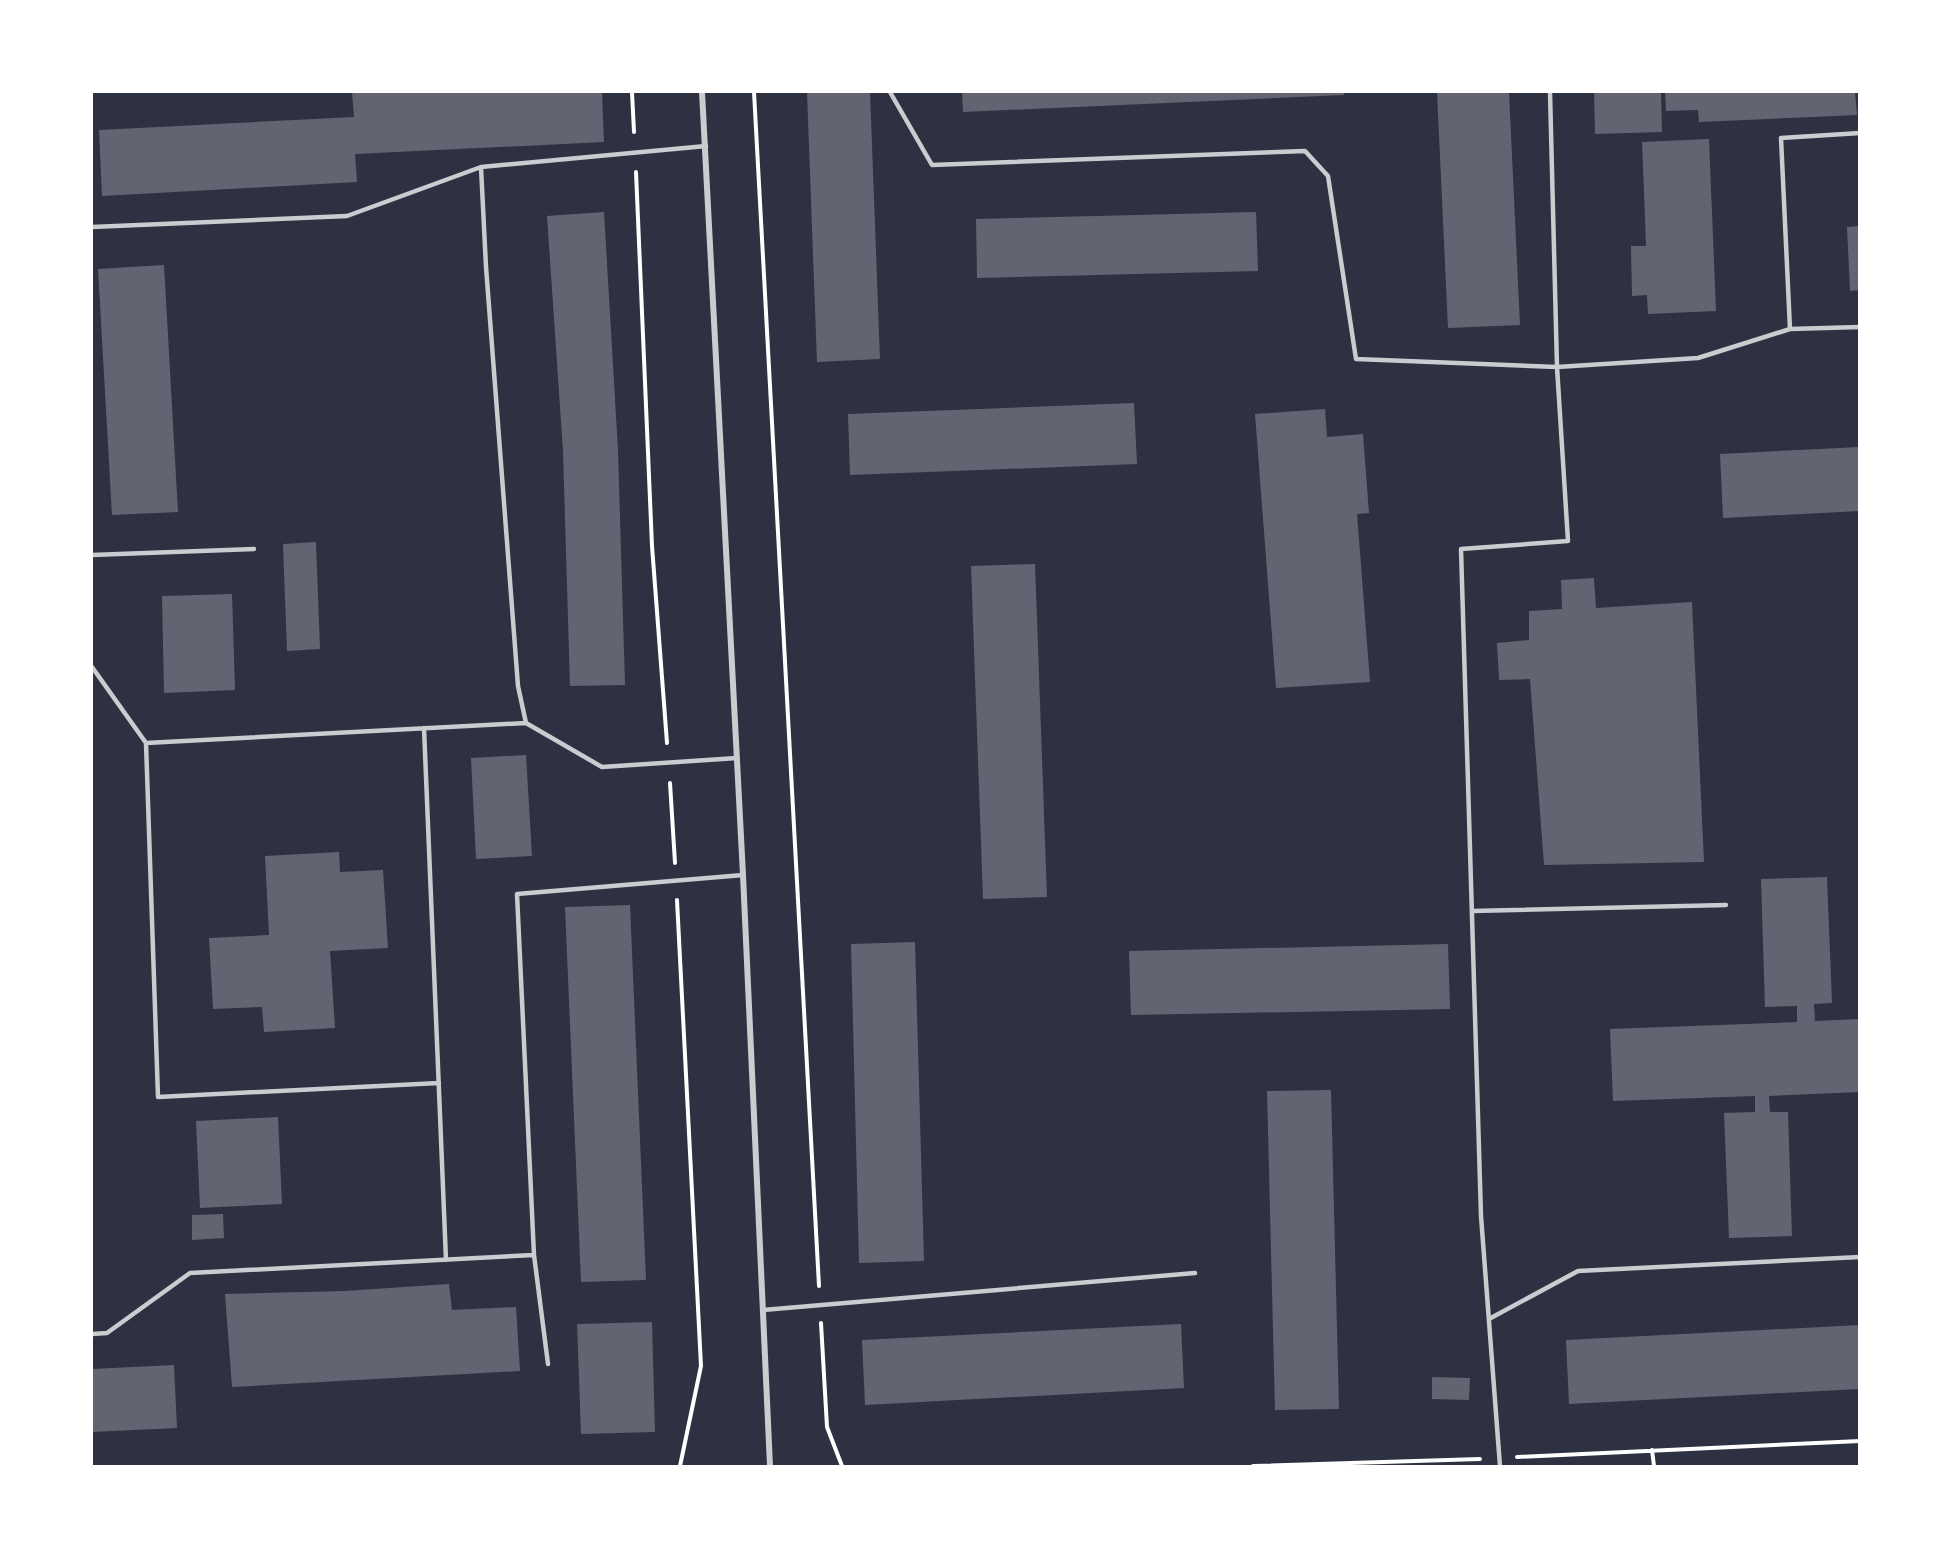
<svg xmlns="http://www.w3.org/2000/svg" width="1951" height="1558" font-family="'Source Sans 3',sans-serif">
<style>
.building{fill:#626471}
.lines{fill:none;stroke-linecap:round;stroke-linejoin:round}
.path{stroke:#fff;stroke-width:4}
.service{stroke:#caccd0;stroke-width:4.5}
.minor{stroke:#caccd0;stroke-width:6}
</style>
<rect width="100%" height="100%" fill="#2d3142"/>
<path class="building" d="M352 92H602L604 142 355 154 357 182 102 196 99 130 354 117Z
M807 92H870L880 359 817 362Z
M962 92H1344V95L963 112Z
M1437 92H1509L1520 325 1448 328Z
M1594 92H1661L1662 132 1595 134Z
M1665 92H1855L1857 115 1699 122 1698 110 1666 111Z
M1709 139 1716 311 1648 314 1647 295 1632 296 1631 246H1646L1642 142Z
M604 212 618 450 625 685 570 686 563 451 547 216Z
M1256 212 1258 271 977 278 976 219Z
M1860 226V290L1850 291 1847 227Z
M164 265 178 512 112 515 98 269Z
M1134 403 1137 464 850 475 848 414Z
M1325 409 1327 437 1363 434 1369 513 1357 514 1370 682 1276 688 1255 414Z
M1860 447V511L1723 518 1720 454Z
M316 542 320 649 287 651 283 544Z
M1035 564 1047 897 983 899 971 566Z
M1594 578 1596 608 1692 602 1704 862 1544 865 1530 679 1499 680 1497 643 1529 640V611L1562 609 1561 580Z
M232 594 235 690 164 693 162 596Z
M526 755 532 856 476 859 471 758Z
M339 852 340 872 383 870 388 948 330 951 335 1028 264 1032 262 1007 213 1009 209 938 269 935 265 856Z
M1827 877 1832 1003 1814 1004 1815 1021 1860 1019V1092L1769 1096 1770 1112H1788L1792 1236 1729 1238 1724 1113 1755 1112V1096L1613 1101 1610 1029 1797 1022V1006L1765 1007 1761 879Z
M630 905 646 1280 581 1282 565 907Z
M915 942 924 1261 859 1263 851 944Z
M1448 944 1450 1009 1131 1015 1129 951Z
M1331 1090 1339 1409 1275 1410 1267 1091Z
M278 1117 282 1204 200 1208 196 1121Z
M223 1214 224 1238 192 1240V1215Z
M449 1284 452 1310 516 1307 520 1371 232 1387 225 1294 344 1291Z
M652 1322 655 1432 581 1434 577 1324Z
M1181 1324 1184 1388 865 1405 862 1340Z
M1860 1325V1389L1569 1404 1566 1340Z
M174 1365 177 1428 92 1432V1369Z
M1432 1377 1470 1378 1469 1400 1432 1399Z"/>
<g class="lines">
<path class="path" d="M632 92 634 132
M754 92 819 1286
M636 172 652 546 667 743
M670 783 675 863
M677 900 701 1366 680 1466
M821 1323 827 1427 842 1466
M1652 1450 1654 1466
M1517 1457 1860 1441
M1253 1466 1480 1459"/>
<path class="service" d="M890 92 932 165 1305 151 1328 176 1356 359 1557 367 1698 358 1790 329 1781 138 1860 133
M481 167 486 267 518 686 526 723
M92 227 347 216 481 167 706 146
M1790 329 1860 327
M92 555 254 549
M92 667 146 743 526 723 602 767 737 758
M424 728 446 1260
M146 743 158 1097 439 1083
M1472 911 1726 905
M763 1310 1195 1273
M1489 1319 1578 1271 1860 1257
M92 1334 107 1333 190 1273 534 1255
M548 1364 534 1255 517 894 743 875
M1500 1466 1481 1216 1461 549 1568 541 1557 367 1550 92"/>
<path class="minor" d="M702 92 743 875 770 1466"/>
</g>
<rect width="1951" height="1558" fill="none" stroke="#ffffff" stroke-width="186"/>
</svg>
